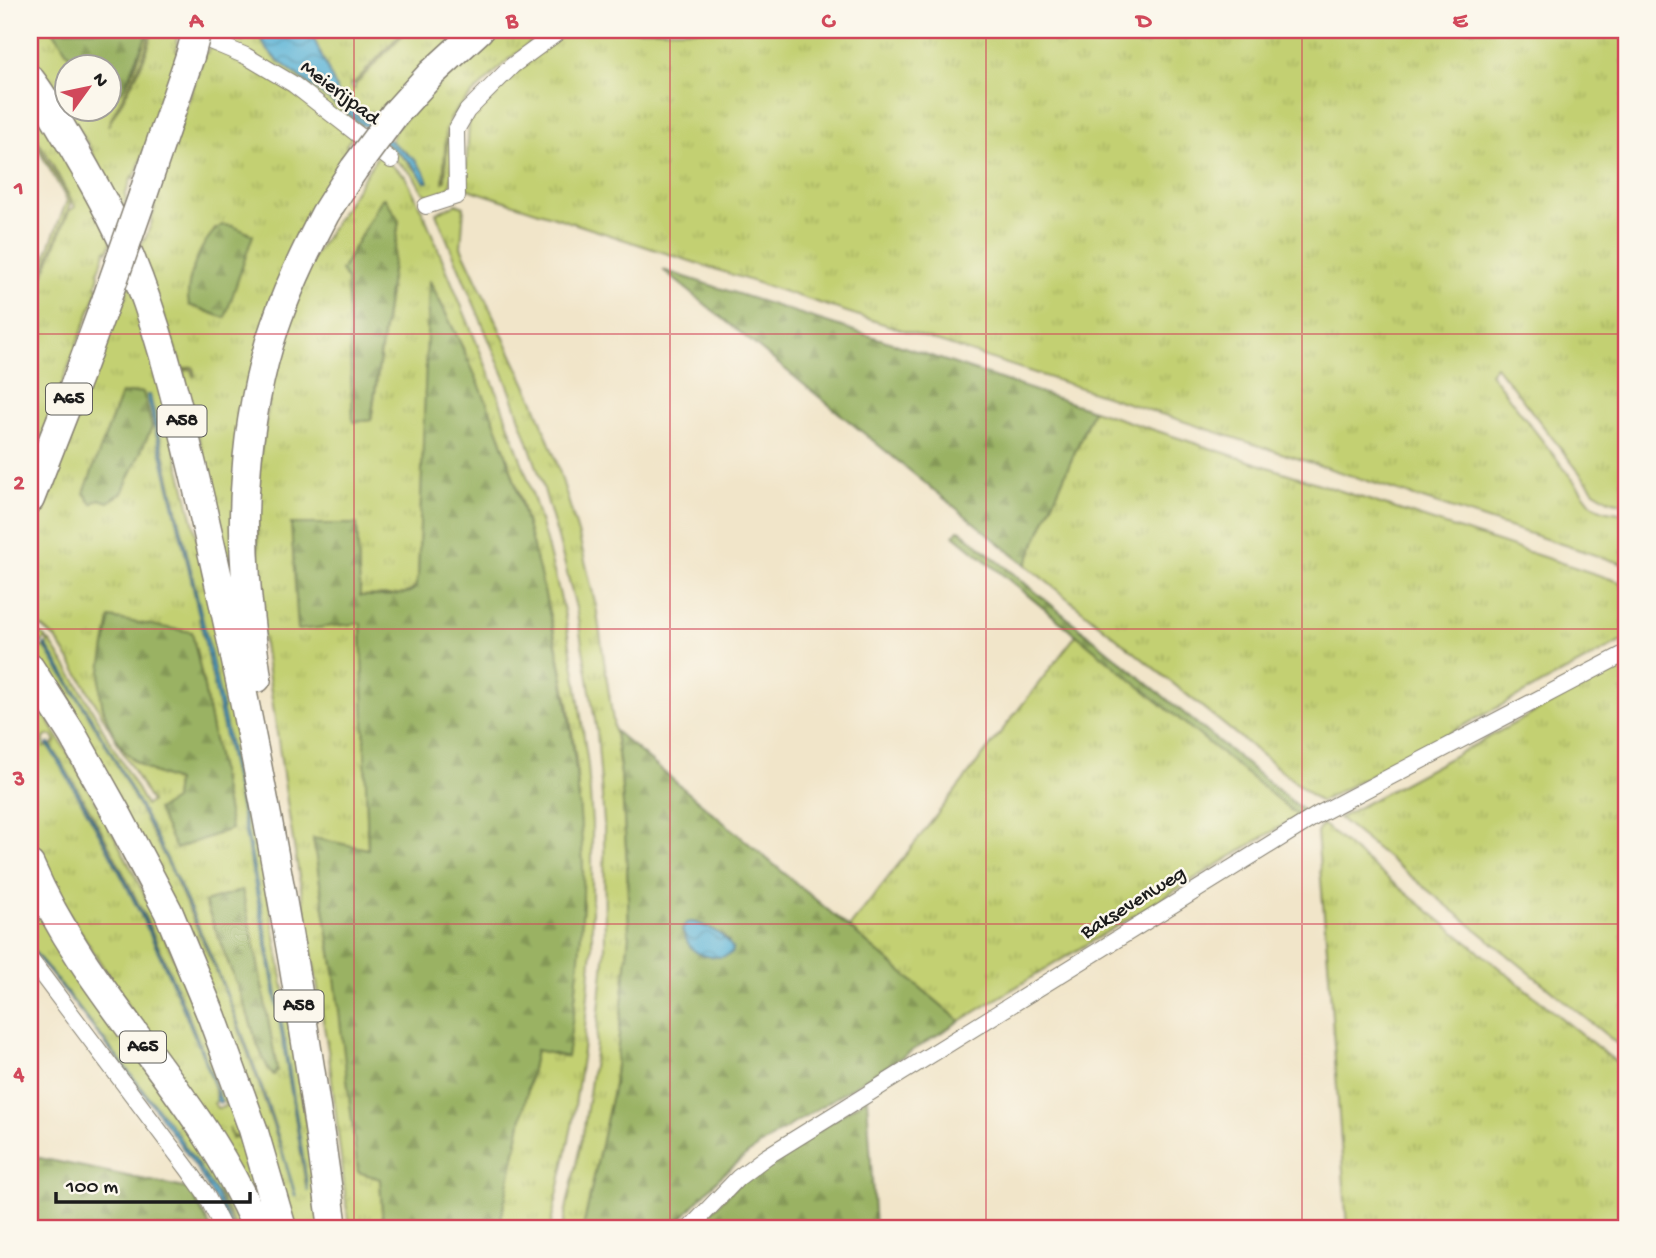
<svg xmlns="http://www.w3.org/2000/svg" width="1656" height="1258" font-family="'Gochi Hand',sans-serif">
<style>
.grass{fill:url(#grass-tufts);stroke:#707647;stroke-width:2;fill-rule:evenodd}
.forest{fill:url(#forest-firs);stroke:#5b6740;stroke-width:2;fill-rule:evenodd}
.water{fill:url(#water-waves);stroke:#3b687a;stroke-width:2}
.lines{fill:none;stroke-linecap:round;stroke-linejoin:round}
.minor-casing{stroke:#868072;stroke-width:18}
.motorway-casing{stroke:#868072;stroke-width:31}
.minor{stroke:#fff;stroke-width:16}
.motorway{stroke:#fff;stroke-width:28}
.motorway-bridge-casing{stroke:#868072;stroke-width:31;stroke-linecap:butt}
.motorway-bridge{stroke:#fff;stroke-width:28}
.grid{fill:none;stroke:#d1495b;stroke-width:2;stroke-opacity:0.55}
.labels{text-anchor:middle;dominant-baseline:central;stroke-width:5;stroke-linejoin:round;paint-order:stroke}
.shield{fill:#fbf7ec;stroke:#5f5e5a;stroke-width:2}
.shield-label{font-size:19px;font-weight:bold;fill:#1c1c1c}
.street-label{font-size:21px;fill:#1c1c1c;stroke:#fbf7ec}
.neatline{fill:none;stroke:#d1495b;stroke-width:2.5}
.grid-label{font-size:23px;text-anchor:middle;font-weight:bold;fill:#d1495b}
</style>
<defs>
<pattern id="grass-tufts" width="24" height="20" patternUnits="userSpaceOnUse" patternTransform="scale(1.75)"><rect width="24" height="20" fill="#c3d072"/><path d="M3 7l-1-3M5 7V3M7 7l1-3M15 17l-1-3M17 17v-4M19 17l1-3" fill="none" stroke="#a7b262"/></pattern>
<pattern id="forest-firs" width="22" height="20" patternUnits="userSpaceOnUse" patternTransform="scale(1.75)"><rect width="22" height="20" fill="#9ab264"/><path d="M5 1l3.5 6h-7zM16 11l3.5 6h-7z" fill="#849856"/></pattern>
<pattern id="water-waves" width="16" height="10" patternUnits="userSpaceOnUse" patternTransform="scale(1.75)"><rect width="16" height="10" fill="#5ab3d7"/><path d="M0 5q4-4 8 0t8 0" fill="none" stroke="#4a91ae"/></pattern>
</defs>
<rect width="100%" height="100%" fill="#fbf7ec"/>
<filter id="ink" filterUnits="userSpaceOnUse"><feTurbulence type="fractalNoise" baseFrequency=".0143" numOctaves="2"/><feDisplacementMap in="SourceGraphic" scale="14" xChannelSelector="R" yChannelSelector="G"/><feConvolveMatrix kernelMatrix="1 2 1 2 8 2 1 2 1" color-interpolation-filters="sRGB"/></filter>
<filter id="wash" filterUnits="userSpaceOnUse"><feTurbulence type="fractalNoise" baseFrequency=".00686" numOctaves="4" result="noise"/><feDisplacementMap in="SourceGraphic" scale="28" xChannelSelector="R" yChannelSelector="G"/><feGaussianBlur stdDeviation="1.57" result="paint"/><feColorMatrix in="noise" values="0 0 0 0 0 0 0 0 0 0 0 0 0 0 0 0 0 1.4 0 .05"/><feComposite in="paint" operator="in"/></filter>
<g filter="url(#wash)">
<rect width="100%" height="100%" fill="#f1e5c9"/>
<path class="grass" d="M30 30H53L76 66H66V108H108L109 97C114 94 119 93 123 88 132 78 146 43 146 30H149C149 59 119 98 108 126 123 98 149 60 152 30H177L182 32 181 34H178L176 42 178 44 176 50 180 52 134 179 132 176 125 196 126 199 122 211 88 144 59 97 30 54Z
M214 30H243L241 41H243L245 30H258L265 47 275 58 361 125 359 128 213 34Z
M310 30H404L353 84 350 83V87L354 89H355V85L407 30H470L391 106H383L376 115 371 111 364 121 339 97Z
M496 30H547L509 59 456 110 449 121 446 133 443 182 445 181C447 153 444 127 463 104L450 187 443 194 430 197 423 192 413 175 382 149 388 145C404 157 415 167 426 183L409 155 391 142 395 129 480 43Z
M566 30H1626V504L1609 500 1594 491 1496 366 1490 373 1591 503C1601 512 1614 512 1626 514V565L465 188 469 123 466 116Z
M209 46 244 58 353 136 346 145 350 148 340 164 337 180 263 348 252 665 183 371 191 369 193 376H195L193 367 182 369 140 249 144 239 145 240 152 221 151 220 155 208 152 207 205 53H207ZM215 229 225 318 189 305 199 256Z
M30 92 112 240 108 251 106 250 98 273 99 275 96 286 99 287 30 468V309L69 211 75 207 49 158 30 128Z
M30 130 71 202 30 304V297L67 200 41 154 30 137Z
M378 155 405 176 410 186 425 217 496 390 529 482 546 541 564 611 575 674 588 765 592 823V948L583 1051 572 1126 550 1228H516L500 1224 536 1049 574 1014 583 903V867L576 760 569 708 554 632 520 497 499 432 464 350 430 281 418 577C417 580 416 587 414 589 407 597 371 595 360 596L357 524H291L361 623 368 850 313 839 335 978 380 1179 383 1228H349L329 1056 290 822 260 617 256 481 275 364 311 261ZM384 198 399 220 373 409 371 420 354 422 347 278 341 271 382 199Z
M456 204 464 207 461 247 534 402 556 460 579 536 596 606 621 775 627 863 629 935 614 1085 583 1228H562L584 1128 595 1053 605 949 604 823 597 732 576 608 558 538 541 479 508 385 436 213Z
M130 279 140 307 232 680 324 1228H291L271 1156 40 667 30 652V629L44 636 50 642 76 681 146 805 151 802 81 678 56 639 43 628 30 624V541L36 520 110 326 112 327 117 314 118 316 127 294 125 290ZM142 392 152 427 139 454 108 502 100 498 110 426 121 394ZM154 425 157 426 164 452 213 668 240 804 191 578ZM192 632 203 682 231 829 174 800 176 780 153 772 133 760 103 710 100 680ZM45 639 48 641 46 645C122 762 186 887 236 1017 248 1047 258 1077 269 1107 274 1124 281 1141 284 1158L257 1079 226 994 172 872 115 761 76 694 45 647H41L39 644ZM242 812 276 991 306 1186 280 1021ZM242 890 257 959 277 1069 258 1046 246 1009 205 903Z
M1093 410 1626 584V639L1320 802 1026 565Z
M1077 634 1298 816 960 1021 849 928Z
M1626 663V1051L1339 818Z
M30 691C91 789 148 891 191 999 209 1043 225 1089 241 1134L233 1137 229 1127 232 1139 242 1136 269 1228 30 852ZM49 735 53 736 56 741 51 745C121 856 177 978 221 1101L226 1102 224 1107 217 1108 214 1103 217 1101C212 1072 198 1044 186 1016 148 922 101 833 49 746L44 747V738Z
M1322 824 1360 856 1626 1070V1228H1347L1328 961 1317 833Z
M30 890 189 1125 246 1228H236L218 1191 235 1228H232L216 1193 173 1128 30 946Z"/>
<path class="forest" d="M53 30H146V37L125 86 121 92 109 97 108 66H76Z
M382 198H384L399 220 371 420 353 422 347 279 341 271Z
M222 225 233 226 253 235 225 318 189 305C184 282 201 238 222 225Z
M663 270 886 341 1093 410 1026 565Z
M429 280C454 330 480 381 499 434 515 477 526 521 538 566 563 665 580 765 583 868 584 894 582 921 580 947 577 984 573 1021 567 1057L536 1050 500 1224 516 1228H383L380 1179 358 1172 335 978 313 838 368 849 361 623 298 630 291 524H357L360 596C372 596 407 597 414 589 416 587 417 580 418 577Z
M143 392 152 427 122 493 108 502 99 499 92 504 84 493 121 394Z
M958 530 961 531 1305 812 1298 816 954 535Z
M110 618 192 632 203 682 231 829 176 849 157 810 174 800 176 781C161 775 145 770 133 759 113 742 99 708 100 682 101 661 107 639 110 618Z
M615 731 960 1021 780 1132 749 1153 718 1179 673 1228H583L614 1085 629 935 627 863 621 775ZM692 922C706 925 718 932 729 941L717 957 704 954 686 937 682 930Z
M242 890 257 959 277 1069 274 1075 269 1071 258 1046 246 1009 205 902Z
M867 1098 875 1228H695L741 1181Z
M30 1156 189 1189 211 1228H30Z"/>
<path class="water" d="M258 30H310L342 101 364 121 415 160 424 172 428 182H425L412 164 399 153 275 58 265 47Z
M147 395H150C170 487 194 578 214 669 251 842 283 1017 308 1192L269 961 240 806 191 578Z
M44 644 46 645C157 815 239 1001 296 1196H295C256 1056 200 919 131 791 114 758 95 725 75 694 66 678 51 661 44 644Z
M49 743C65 767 78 792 92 817 143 909 186 1003 221 1101L220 1103 217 1101 216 1090C170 970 115 853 47 744Z
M692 922C708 926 724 934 733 949L732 953C721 960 698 958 690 946 686 941 685 935 682 930L686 923Z
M30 946 173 1128 216 1193 232 1228H229C209 1183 181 1145 152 1105 114 1053 73 1002 33 952Z"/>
</g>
<g filter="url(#ink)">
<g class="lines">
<defs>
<path id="minor" d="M191 33 246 56 293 84 391 160
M426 206 457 196 456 130 467 111 513 65 561 30
M30 959 188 1169 205 1193 223 1228
M690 1228 738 1178 766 1157 1319 814 1626 653"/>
<path id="motorway" d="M30 79C43 96 54 115 65 134 89 174 112 215 130 257 156 320 173 386 189 453 205 517 219 582 233 647 274 839 307 1033 333 1228
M394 115 432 73 479 30
M143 195 190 56
M30 499 79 374 107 298
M30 668 72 734 117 814 168 911 212 1017 253 1129 282 1228
M257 678C248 612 240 544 246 477 249 428 259 372 275 326 288 287 306 250 325 214 334 199 344 184 354 169
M30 865C75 970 152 1048 212 1143 229 1170 244 1199 257 1228"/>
</defs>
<use href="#minor" class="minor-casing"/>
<use href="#motorway" class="motorway-casing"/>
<use href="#minor" class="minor"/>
<use href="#motorway" class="motorway"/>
<defs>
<path id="motorway-bridge" d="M190 56 197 30
M354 169 394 115
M107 298 143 195"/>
</defs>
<use href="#motorway-bridge" class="motorway-bridge-casing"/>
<use href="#motorway-bridge" class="motorway-bridge"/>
</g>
</g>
<path class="grid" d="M354 30V1228M670 30V1228M986 30V1228M1302 30V1228M30 334H1626M30 629H1626M30 924H1626"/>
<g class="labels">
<g class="shield">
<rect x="46" y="383.5" width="46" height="31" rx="5"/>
<rect x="157.5" y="405.5" width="49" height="31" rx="5"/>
<rect x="274.5" y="990.5" width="49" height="31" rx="5"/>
<rect x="120" y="1031.5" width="46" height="31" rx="5"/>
</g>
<g class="shield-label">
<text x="69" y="399">A65</text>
<text x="182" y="421">A58</text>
<text x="299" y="1006">A58</text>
<text x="143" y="1047">A65</text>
</g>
<g class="street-label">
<text transform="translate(339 94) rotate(37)">Meierijpad</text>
<text transform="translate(1134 904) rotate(-32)">Baksevenweg</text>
</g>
</g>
<rect width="1656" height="1258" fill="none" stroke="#fbf7ec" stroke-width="77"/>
<g transform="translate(88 88) rotate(57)"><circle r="33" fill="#fbf7ec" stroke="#a29f99" stroke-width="2"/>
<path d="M0-5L12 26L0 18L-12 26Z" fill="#d1495b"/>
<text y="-10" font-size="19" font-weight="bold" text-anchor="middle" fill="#1c1c1c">N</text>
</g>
<path d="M56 1192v10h194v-10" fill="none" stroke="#1c1c1c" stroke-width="3.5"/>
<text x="66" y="1192" font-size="21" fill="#1c1c1c" stroke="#fbf7ec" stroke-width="5" paint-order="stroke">100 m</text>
<rect x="38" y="38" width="1580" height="1182" class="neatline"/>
<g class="grid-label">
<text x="196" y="27">A</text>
<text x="512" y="27">B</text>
<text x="828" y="27">C</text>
<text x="1144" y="27">D</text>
<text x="1460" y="27">E</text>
<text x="19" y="194">1</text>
<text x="19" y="489">2</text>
<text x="19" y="785">3</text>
<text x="19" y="1080">4</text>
</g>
</svg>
